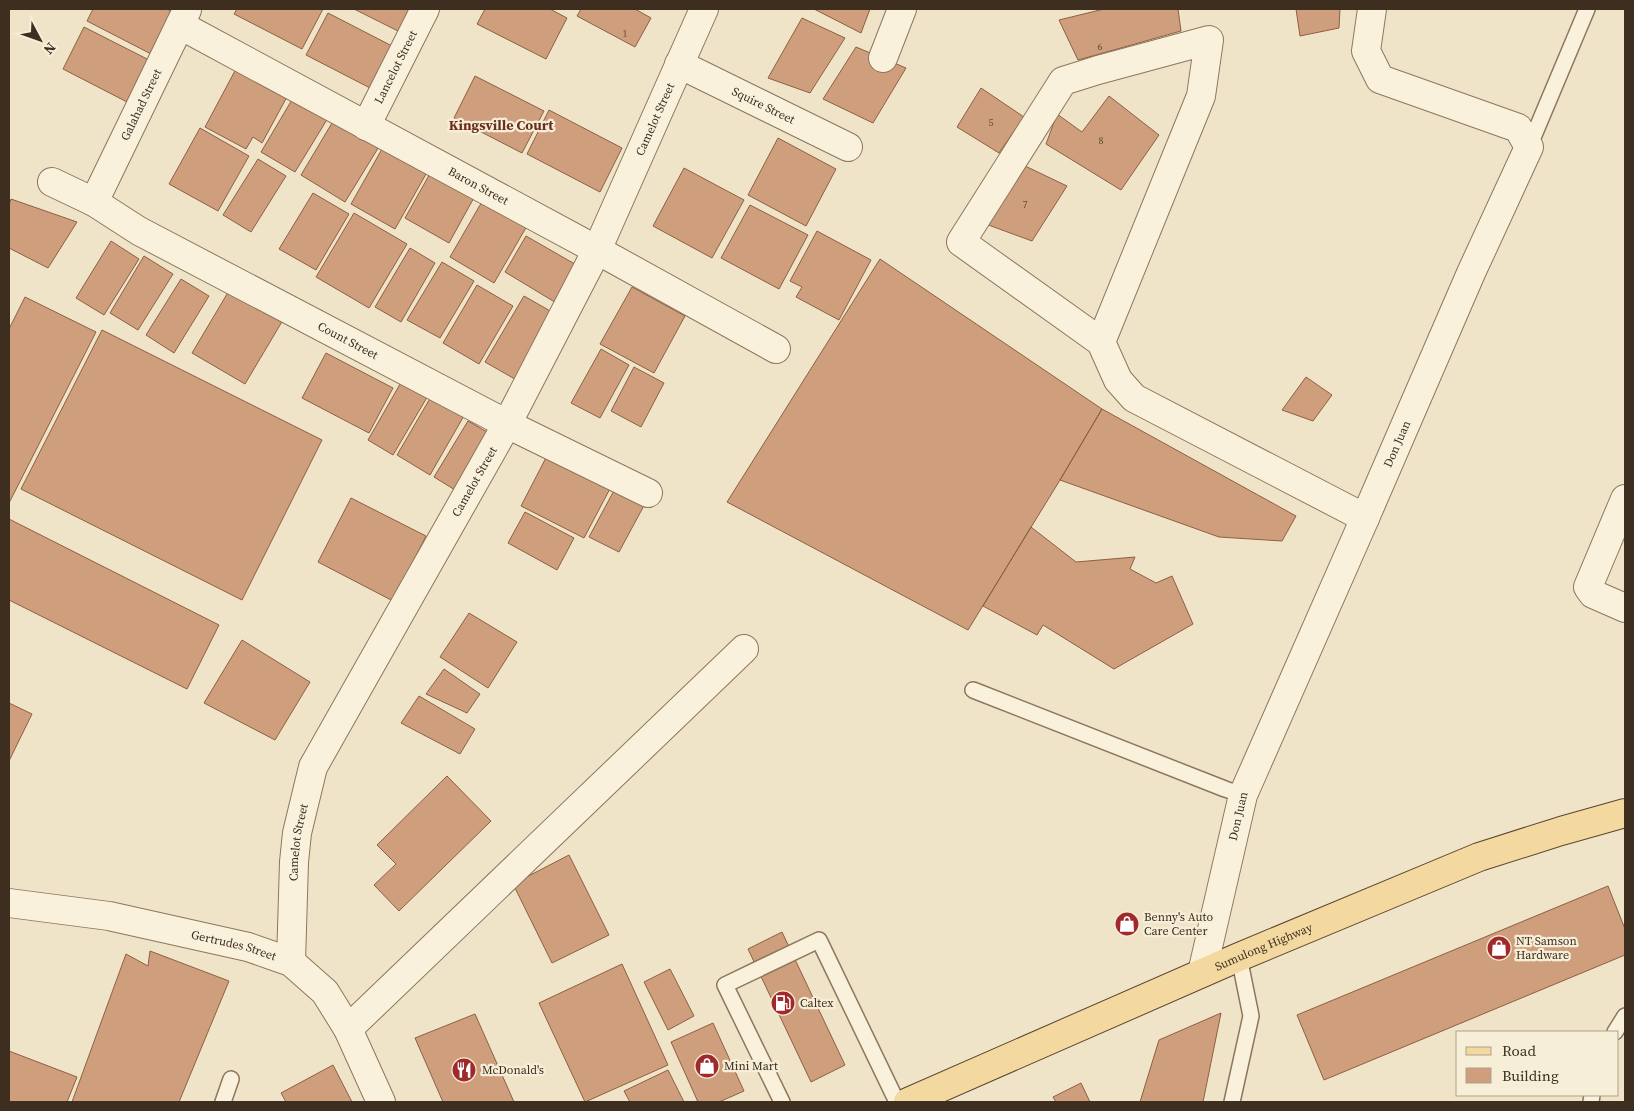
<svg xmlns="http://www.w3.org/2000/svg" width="1634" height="1111" font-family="'Source Serif 4',serif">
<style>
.building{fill:#cf9f7d;stroke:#8d5f41}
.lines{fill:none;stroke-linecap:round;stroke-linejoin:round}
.service-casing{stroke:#8d765c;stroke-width:18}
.minor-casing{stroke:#8d765c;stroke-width:30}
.tertiary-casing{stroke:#8d765c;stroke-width:30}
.primary-casing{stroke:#5b4430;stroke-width:30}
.service{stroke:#faf1dc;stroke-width:15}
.minor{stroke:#faf1dc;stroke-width:28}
.tertiary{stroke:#faf1dc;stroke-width:28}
.primary{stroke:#f3d9a0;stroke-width:28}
.labels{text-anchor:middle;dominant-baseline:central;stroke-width:4.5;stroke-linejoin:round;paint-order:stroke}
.number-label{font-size:10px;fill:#624a37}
.street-label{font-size:12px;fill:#3d2e20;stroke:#f7eed8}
.poi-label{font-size:12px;fill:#3d2e20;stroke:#f7eed8;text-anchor:start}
.neighbourhood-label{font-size:14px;font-weight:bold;fill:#6b2e1e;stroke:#f7eed8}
</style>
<rect width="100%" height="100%" fill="#f0e4c8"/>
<path class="building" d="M93 9H167L177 14 155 56 87 21Z
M237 9H323L302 49 234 14Z
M354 9H417L404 34Z
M485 9H550L567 18 546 59 477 24Z
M581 9H635L651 18 635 47 577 16Z
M814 9H870L861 33Z
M1104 9H1178L1181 31 1078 60 1059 20Z
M1296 9H1340L1339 28 1300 36Z
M328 13 396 48 374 90 306 55Z
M802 18 845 38 810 93 768 78Z
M84 27 153 62 131 104 63 69Z
M856 47 906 68 873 123 823 99Z
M237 67 288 95 262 143 253 137 246 149 205 127Z
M475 76 544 111 522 153 454 118Z
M981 88 1024 117 999 153 957 127Z
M296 93 331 113 295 172 261 152Z
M1109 96 1159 135 1121 190 1046 144 1057 114 1082 132Z
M549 110 622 148 600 192 527 154Z
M335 118 380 145 345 202 301 175Z
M200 128 249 156 218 211 169 184Z
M778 138 836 169 806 226 748 195Z
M382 149 426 174 395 229 351 204Z
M258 159 286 176 251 232 223 215Z
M1023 165 1067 186 1032 241 983 223Z
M684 168 744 200 712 258 653 226Z
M432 170 476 194 449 243 405 218Z
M313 193 349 214 316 270 279 249Z
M487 193 531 219 494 283 450 257Z
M11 199 77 222 48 268 9 248V205Z
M750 205 808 235 779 289 721 258Z
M354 213 407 244 369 308 316 277Z
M817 231 871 260 839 320 796 297 802 287 790 281Z
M526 236 580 267 558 304 505 272Z
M111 241 139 259 104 315 76 298Z
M410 248 435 263 401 322 375 307Z
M144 256 173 274 138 330 110 313Z
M880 259 1102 409 1060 480 968 630 727 502Z
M442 262 474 281 440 338 407 320Z
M181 279 209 296 174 353 146 335Z
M477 285 513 306 479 364 443 343Z
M632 287 685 316 654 373 600 344Z
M230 289 283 320 245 384 192 353Z
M524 296 559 316 520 382 485 362Z
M25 297 96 332 9 503V329Z
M102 330 322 440 242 600 21 489Z
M601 349 629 365 600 418 571 403Z
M326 353 393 388 369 433 302 398Z
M634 367 664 383 641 427 611 411Z
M1306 377 1332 395 1313 421 1282 410Z
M403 379 429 394 393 455 368 440Z
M432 395 465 414 430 475 397 455Z
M1102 409 1296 516 1282 541 1219 537 1060 480Z
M468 421 494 436 460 493 434 477Z
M550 450 613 483 584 538 521 506Z
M617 485 647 500 619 552 589 537Z
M351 498 426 536 393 601 318 562Z
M525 512 574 538 557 570 508 543Z
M9 519 219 625 187 689 9 600Z
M1031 527 1076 562 1135 557 1130 569 1156 583 1172 576 1193 624 1114 669 1043 625 1037 635 983 606Z
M469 613 517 642 488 688 440 657Z
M242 640 310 682 275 740 204 703Z
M444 669 480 694 467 713 426 694Z
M419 696 475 729 460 754 401 723Z
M9 703 32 714 9 761Z
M447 776 491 821 399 911 374 885 396 864 377 845Z
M569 855 609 935 552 963 513 884Z
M1608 886 1625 929V955L1324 1080 1297 1015Z
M782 932 845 1065 811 1082 748 949Z
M150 951 229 981 179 1102H72L126 954 148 966Z
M622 964 668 1065 585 1102 539 1003Z
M670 969 694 1016 668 1030 644 982Z
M1221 1013 1203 1102H1140L1159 1040Z
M475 1014 514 1102H443L415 1038Z
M713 1023 744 1091 719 1102H698L671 1042Z
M9 1051 77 1077 67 1102H9Z
M333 1065 352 1102H286L281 1093Z
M668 1070 684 1102H630L624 1091Z
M1081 1083 1090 1102H1056L1053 1097Z"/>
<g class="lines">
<defs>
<path id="service" d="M1529 147 1587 9
M973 690 1225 789 1243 795
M1615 1032 1625 1016
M223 1102 231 1079
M782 1102 725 985 819 940 897 1102
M1232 1102 1251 1016 1239 957
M1591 1102 1592 1095"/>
<g id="minor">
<path id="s1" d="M180 25 597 250 776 349"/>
<path d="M883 58 902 9"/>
<path id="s2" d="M679 64 848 147"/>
<path id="s3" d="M366 126 425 9"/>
<path id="s4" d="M52 182 94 202 139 231 507 424 648 493"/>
<path id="s5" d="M94 202 187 10"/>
<path d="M1101 342 961 242 1063 81 1098 70 1209 40 1201 96 1101 342 1118 380 1134 398 1365 518"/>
<path d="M1625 499 1588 587 1593 594 1625 608"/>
<path id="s6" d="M291 962 294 862 297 833 313 767 507 424 597 250 704 9"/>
<path d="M348 1029 744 649"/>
</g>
<g id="tertiary">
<path id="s7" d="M9 903 109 916 248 947 291 962 325 992 348 1029 381 1102"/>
<path id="s8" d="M1202 973 1243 795 1365 518 1471 273 1529 147 1518 128 1380 79 1366 51 1372 9"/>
</g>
<g id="primary">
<path id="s9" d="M908 1102 1239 957 1479 857 1561 831 1625 813"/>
</g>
</defs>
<use href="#service" class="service-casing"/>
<use href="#minor" class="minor-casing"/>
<use href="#tertiary" class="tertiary-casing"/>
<use href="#primary" class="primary-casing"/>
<use href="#service" class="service"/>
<use href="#minor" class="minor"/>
<use href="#tertiary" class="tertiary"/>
<use href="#primary" class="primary"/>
</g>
<defs>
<symbol id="shop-disc" viewBox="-11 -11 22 22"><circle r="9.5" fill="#9e2a2b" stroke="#f7eed8"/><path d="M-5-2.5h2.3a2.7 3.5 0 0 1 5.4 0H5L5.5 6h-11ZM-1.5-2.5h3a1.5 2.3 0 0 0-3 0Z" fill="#fff"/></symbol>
<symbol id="fuel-disc" viewBox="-11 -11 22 22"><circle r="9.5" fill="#9e2a2b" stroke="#f7eed8"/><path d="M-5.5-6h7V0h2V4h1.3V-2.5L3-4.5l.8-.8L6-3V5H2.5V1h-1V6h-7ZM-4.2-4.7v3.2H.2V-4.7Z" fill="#fff"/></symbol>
<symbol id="restaurant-disc" viewBox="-11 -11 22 22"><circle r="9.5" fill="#9e2a2b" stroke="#f7eed8"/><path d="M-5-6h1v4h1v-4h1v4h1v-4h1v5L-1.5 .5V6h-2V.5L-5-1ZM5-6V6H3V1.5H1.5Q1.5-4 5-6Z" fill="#fff"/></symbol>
</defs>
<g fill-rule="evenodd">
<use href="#shop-disc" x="1113" y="910" width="28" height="28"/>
<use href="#shop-disc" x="1485" y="934" width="28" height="28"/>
<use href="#fuel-disc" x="769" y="989" width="28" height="28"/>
<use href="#shop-disc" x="693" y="1052" width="28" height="28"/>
<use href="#restaurant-disc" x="450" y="1056" width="28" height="28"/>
</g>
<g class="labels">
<g class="number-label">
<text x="625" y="33">1</text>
<text x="1100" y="46">6</text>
<text x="991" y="122">5</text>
<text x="1101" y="140">8</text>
<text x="1025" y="204">7</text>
</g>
<g class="street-label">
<text stroke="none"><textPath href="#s3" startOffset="66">Lancelot Street</textPath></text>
<text stroke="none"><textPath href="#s5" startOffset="108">Galahad Street</textPath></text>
<text stroke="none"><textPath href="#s2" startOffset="94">Squire Street</textPath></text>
<text stroke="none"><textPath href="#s6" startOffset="930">Camelot Street</textPath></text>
<text stroke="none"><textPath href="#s1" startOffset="339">Baron Street</textPath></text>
<text stroke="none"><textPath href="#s4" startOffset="336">Count Street</textPath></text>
<text stroke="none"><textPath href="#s8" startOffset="566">Don Juan</textPath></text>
<text stroke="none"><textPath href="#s6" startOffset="525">Camelot Street</textPath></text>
<text stroke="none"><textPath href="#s8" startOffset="161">Don Juan</textPath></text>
<text stroke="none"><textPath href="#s6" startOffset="120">Camelot Street</textPath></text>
<text stroke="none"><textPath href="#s7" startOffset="229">Gertrudes Street</textPath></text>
<text stroke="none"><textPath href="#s9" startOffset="388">Sumulong Highway</textPath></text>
</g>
<g class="poi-label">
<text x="1144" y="917">Benny's Auto<tspan x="1144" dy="14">Care Center</tspan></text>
<text x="1516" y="941">NT Samson<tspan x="1516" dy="14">Hardware</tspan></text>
<text x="800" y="1003">Caltex</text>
<text x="724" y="1066">Mini Mart</text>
<text x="482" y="1070">McDonald's</text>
</g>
<g class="neighbourhood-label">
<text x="501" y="125">Kingsville Court</text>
</g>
</g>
<rect width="1634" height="1111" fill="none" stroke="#3d2e20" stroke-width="20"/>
<rect x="1456" y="1031" width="162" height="65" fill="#f7eed8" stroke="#ada18e"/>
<rect x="1466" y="1047" width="25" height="8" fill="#f3d9a0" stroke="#ada18e"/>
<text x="1502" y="1056" font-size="15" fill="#3d2e20">Road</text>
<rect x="1466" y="1068" width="25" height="15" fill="#cf9f7d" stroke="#ada18e"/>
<text x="1502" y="1081" font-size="15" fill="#3d2e20">Building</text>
<g transform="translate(40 40) rotate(131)" stroke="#f7eed8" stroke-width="4" paint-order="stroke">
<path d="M0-4L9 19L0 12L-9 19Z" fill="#3d2e20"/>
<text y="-8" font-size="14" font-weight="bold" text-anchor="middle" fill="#3d2e20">N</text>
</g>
</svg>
